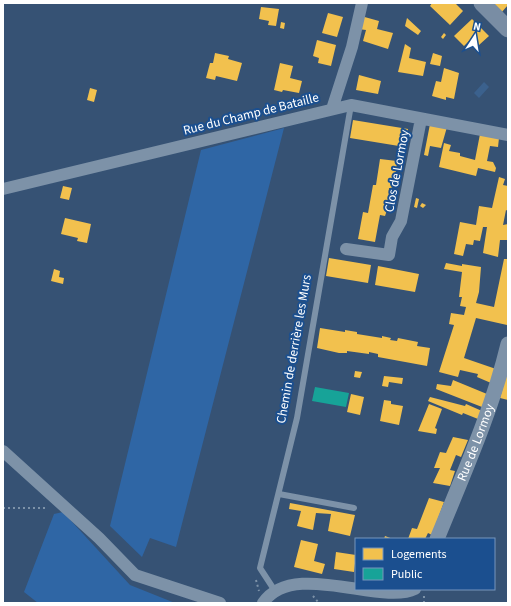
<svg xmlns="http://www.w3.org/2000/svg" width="511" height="606" font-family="'Source Sans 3',sans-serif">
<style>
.green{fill:#2f66a5}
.water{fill:#3b618d}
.homes{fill:#f2c14e}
.public{fill:#17a398}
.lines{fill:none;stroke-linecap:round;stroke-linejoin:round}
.path{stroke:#7d92a8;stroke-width:2;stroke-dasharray:2 3;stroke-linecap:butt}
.service{stroke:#7d92a8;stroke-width:6}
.minor{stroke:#7d92a8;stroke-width:12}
.tertiary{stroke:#7d92a8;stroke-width:15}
.secondary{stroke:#798da4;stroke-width:17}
.labels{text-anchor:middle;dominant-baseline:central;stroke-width:4;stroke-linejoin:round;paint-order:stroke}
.street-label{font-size:13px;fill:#fff;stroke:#1b4f8f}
</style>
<rect width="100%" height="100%" fill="#365274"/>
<path class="green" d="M284 128 176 547 150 538 142 557 110 526 201 150Z
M63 512 130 585 175 603H38L24 592 54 514Z"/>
<path class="water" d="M484 82 489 87 479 98 474 93Z"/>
<path class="homes" d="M432 3H455L463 11 450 25 430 6Z
M491 3H508V5L501 13Z
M261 7 279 9 276 26 268 25 269 21 259 19Z
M328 13 343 17 337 37 322 33Z
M361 16 379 21 377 29 393 33 388 49 363 41 366 30 358 29Z
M407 18 421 31 418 35 405 26Z
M472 19 489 36 479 45 472 38 464 46 454 36Z
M281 22 285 23 284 29 280 28Z
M444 33 446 35 443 39 441 37Z
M317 40 336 45 331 66 318 63 319 58 313 56Z
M405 44 411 48 409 58 426 62 423 76 398 72Z
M215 53 229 56 228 59 242 63 237 81 216 76 215 80 206 78 210 63H213Z
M433 53 442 56 440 66 430 64Z
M280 63 293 66 290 78 302 81 299 93 283 90 282 92 274 90Z
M444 68 459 73 454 99 446 97V100L432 96 436 81 441 82Z
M359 75 381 81 378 94 356 90Z
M90 88 97 90 94 102 87 100Z
M353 120 408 129 405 147 350 138Z
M430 124 447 127 441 148 430 146 428 156 424 155Z
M480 134 499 138 498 147 490 146 487 161 493 162 496 168 495 172 478 168 480 160 476 176 439 167 444 143 451 145 449 151 460 153V156L475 160Z
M380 159 397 161 395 181 392 188H389L388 207 385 216 380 215 375 242 358 239 363 212 368 213 373 185H376Z
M499 177 505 179 503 185 508 186V211L506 210 503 225 508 224V240H500L498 257 483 253 487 227H483L480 241 474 240 473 245 466 244 463 256 454 254 460 222 476 225 479 206 492 208Z
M63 186 72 188 69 200 60 198Z
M416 198 419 199 417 208 414 207Z
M422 203 426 205 423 208 420 206Z
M65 218 91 224 87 243 77 241 78 238 61 234Z
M329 258 371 265 368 283 326 276Z
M504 259H508L507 325 476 318 464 358 496 369 491 383 477 377 478 374 460 370 458 377 439 372 454 325 449 324 451 313 464 315 466 307 460 306 462 297H459L462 272 444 269 446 263 462 266V264L481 267 479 292 476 303 494 307Z
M378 266 419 274 415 292 375 285Z
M54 269 60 271 59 277 64 278 63 284 51 281Z
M320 328 345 332V330L357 332V334L382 338V336L391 338 390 340 397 341 398 338 418 342 417 346 430 348 427 366 378 357V354L369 352V354L347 351V353H339L317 348Z
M508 369V400L500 398Z
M355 371 362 372 360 378 354 377Z
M384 376 403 378 402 384 389 382 388 387 382 386Z
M453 380 487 394 482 407 436 389 437 384 451 386Z
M351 394 364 397 360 415 347 412Z
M430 397 465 406 466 404 482 411 478 419 463 413 462 415 428 401Z
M384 400 391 401V404L403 406 399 425 380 421Z
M429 404 442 409 435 428 437 429 436 434 418 431Z
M453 437 468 440 461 457 456 455 450 470 455 471 450 486 433 483 440 468H434L440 452 446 453Z
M429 498 444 502 432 535 428 533 425 539H408L412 528 417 529Z
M290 503 355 515 350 536 328 531 331 514 316 513 313 530 297 526 301 511 289 509Z
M385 536 393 539H384Z
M301 540 318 544 314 561 325 564 322 574 294 567Z
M336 552 356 555 354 572 334 569Z"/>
<path class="public" d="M315 387 349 393 346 407 312 401Z"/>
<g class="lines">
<path class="path" d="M3 508H46
M256 580 259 591
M313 596 319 603
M424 596V603"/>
<path class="service" d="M279 494 354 508
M275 591 260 568 297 418 351 105"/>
<path class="minor" d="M332 109 352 47 362 3
M3 189 351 105 508 135
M346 249 389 255 392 237 401 221 421 119
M3 451 99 538 135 575 220 603
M263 603C293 559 381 606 415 589"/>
<path class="tertiary" id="s1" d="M437 539C463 475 492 411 508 344"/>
<path class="secondary" d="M482 3 508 29"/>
</g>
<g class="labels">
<g class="street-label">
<text transform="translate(251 114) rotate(-14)">Rue du Champ de Bataille</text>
<text transform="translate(397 171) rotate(-79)">Clos de Lormoy</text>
<text transform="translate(294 349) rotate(-80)">Chemin de derrière les Murs</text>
<text stroke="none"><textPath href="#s1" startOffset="104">Rue de Lormoy</textPath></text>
</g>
</g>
<rect width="511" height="606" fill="none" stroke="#ffffff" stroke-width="8"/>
<rect x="355" y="538" width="140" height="52" fill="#1b4f8f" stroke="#7695bc"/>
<rect x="363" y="548" width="20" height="12" fill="#f2c14e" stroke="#7695bc"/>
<text x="391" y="558" font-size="12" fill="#ffffff">Logements</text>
<rect x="363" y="568" width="20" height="12" fill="#17a398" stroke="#7695bc"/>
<text x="391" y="578" font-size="12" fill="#ffffff">Public</text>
<g transform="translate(475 36) rotate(12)" stroke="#1b4f8f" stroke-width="3" paint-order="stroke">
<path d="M0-3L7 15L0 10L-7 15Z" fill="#ffffff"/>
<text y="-6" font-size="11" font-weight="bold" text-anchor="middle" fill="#ffffff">N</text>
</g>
</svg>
